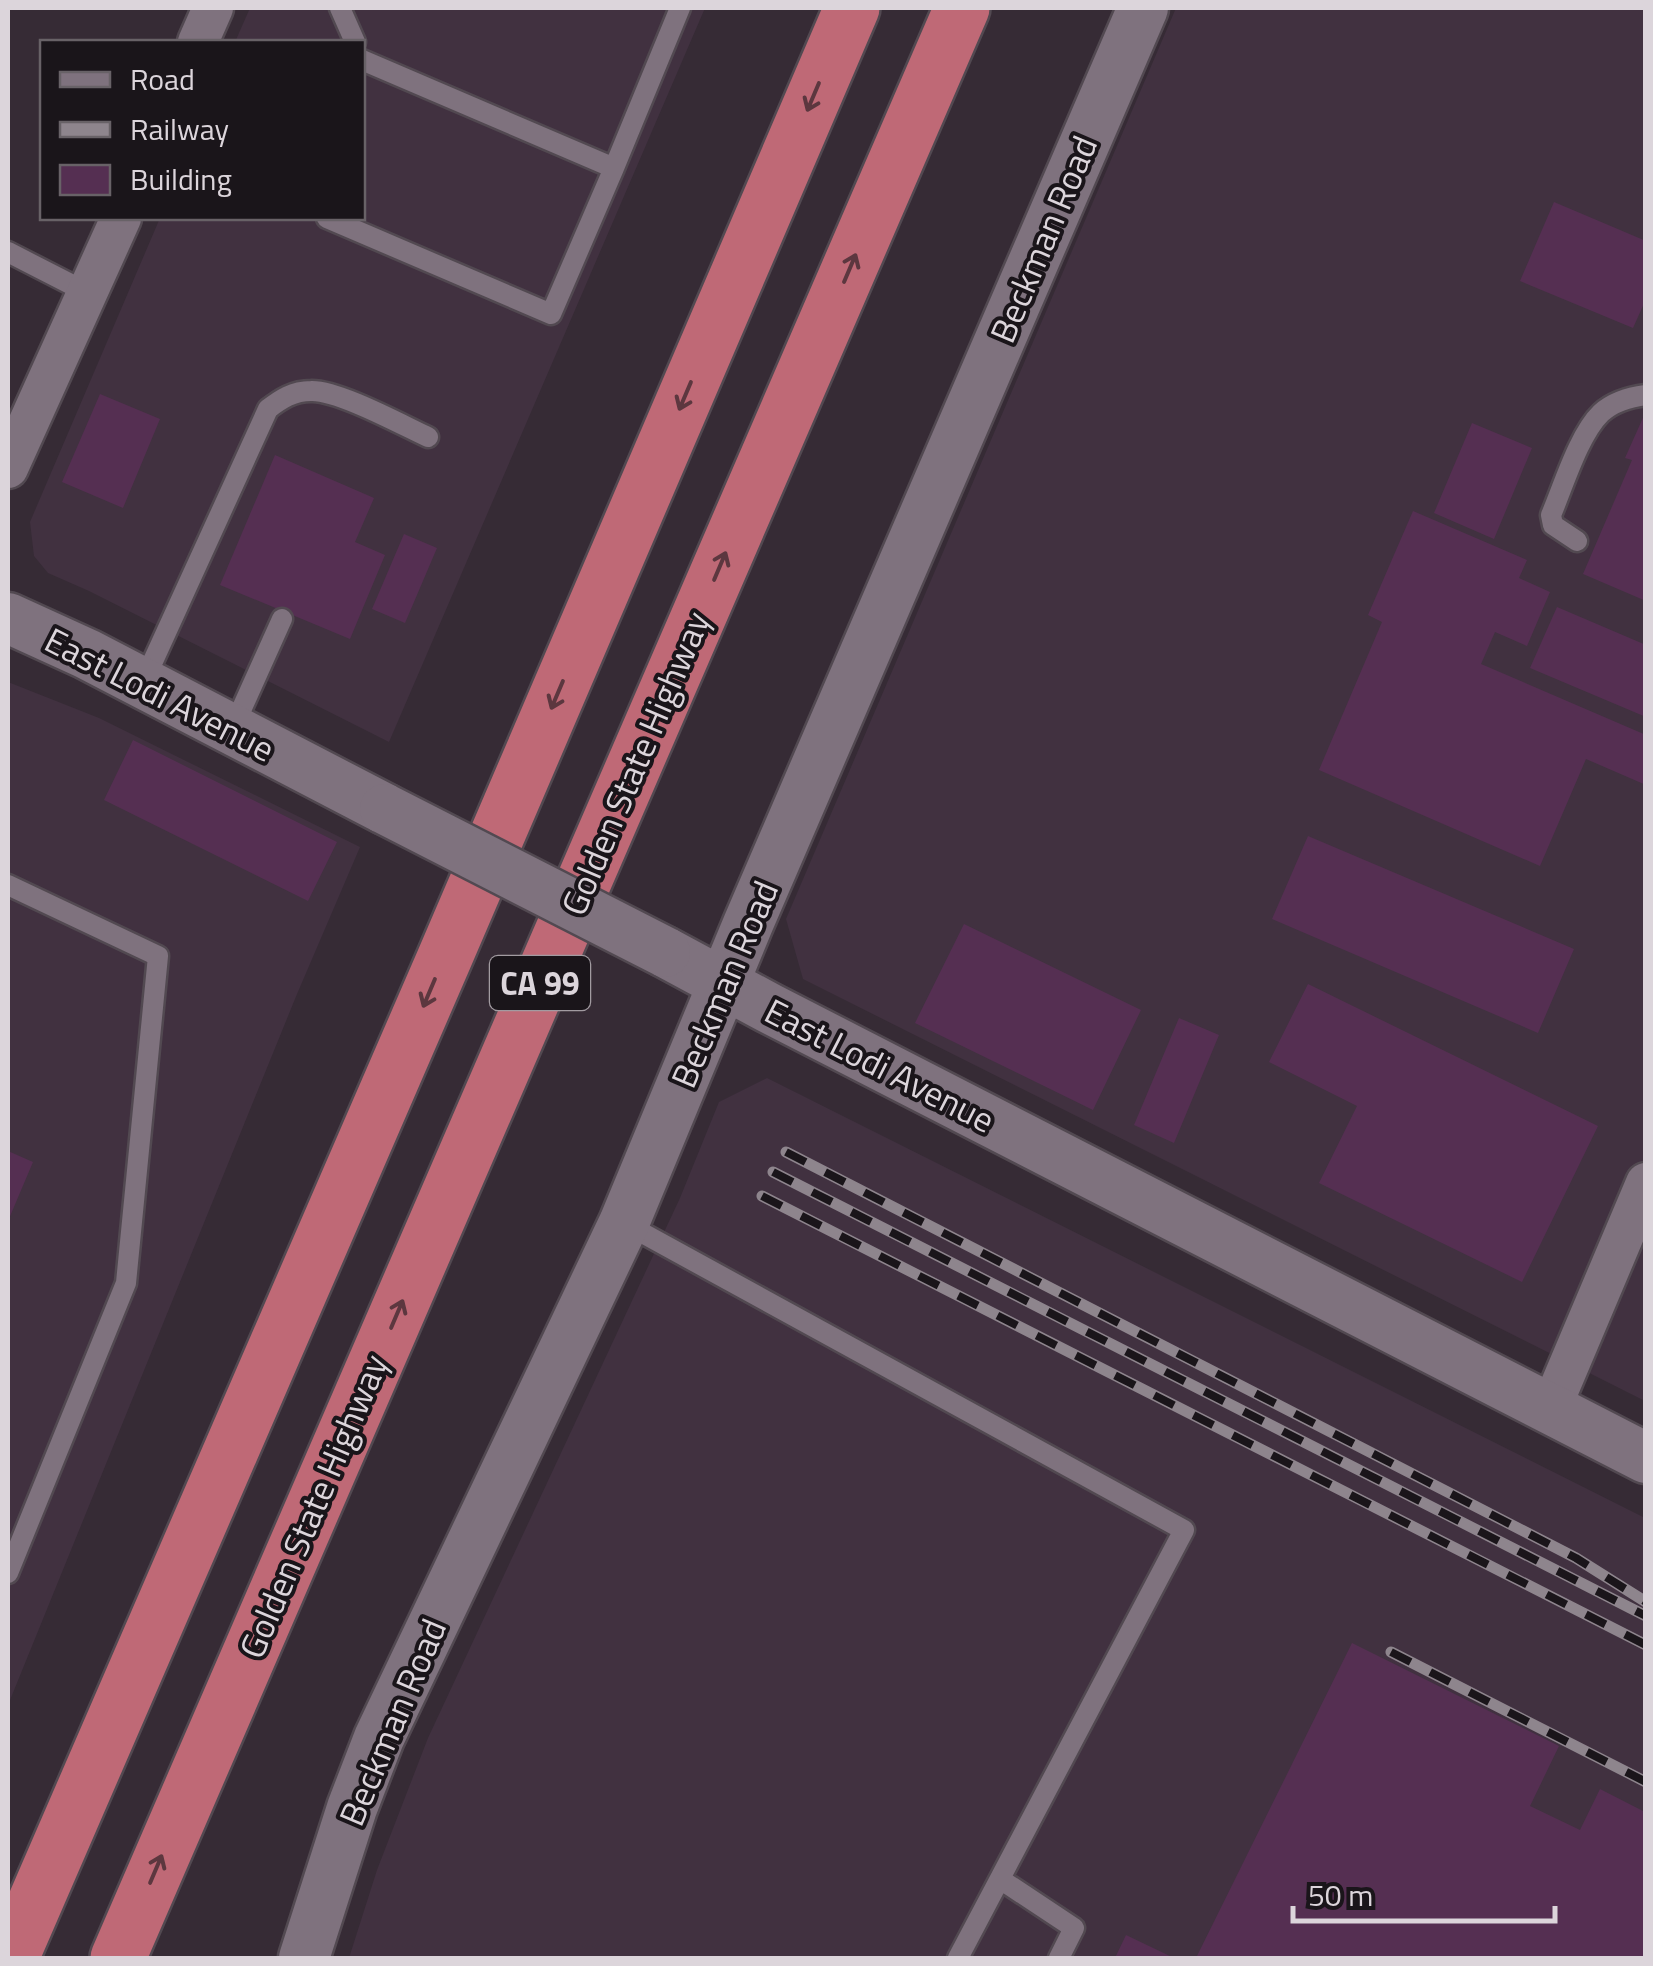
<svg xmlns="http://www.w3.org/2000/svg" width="1653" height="1966" font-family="'Titillium Web',sans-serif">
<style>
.built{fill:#413140}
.building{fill:#552f52}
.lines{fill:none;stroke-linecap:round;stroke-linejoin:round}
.service-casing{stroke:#524951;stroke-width:25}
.minor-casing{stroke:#524951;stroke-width:45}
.tertiary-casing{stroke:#524951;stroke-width:55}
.motorway-casing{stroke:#524951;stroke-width:60}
.service{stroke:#7f727e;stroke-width:20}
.minor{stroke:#7f727e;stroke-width:40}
.tertiary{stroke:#7f727e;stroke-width:50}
.motorway{stroke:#bf6976;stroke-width:55}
.rail-casing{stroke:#8e858d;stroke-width:11}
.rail{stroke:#1a151a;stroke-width:8;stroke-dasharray:22;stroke-linecap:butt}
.tertiary-bridge-casing{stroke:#524951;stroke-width:55;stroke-linecap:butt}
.tertiary-bridge{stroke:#7f727e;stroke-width:50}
.oneway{stroke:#5c373f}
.labels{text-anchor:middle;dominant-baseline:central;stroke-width:8;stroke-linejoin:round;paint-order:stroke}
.shield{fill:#1a151a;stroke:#a29ba1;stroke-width:2.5}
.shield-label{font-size:32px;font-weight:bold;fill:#dcd5db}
.street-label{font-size:35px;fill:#dcd5db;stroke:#1a151a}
</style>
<rect width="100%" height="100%" fill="#362b35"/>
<path class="built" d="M250 8H705L389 742 89 591 48 573 34 556 30 522 160 218H362V42H235Z
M1176 8H1645V1401L803 979 786 919Z
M8 682 99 718 360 847 297 994 8 1705Z
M767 1078 1645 1518V1958H349L377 1870 428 1738 680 1198 719 1102Z"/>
<path class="building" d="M1554 202 1646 241V299L1633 328 1520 281Z
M100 394 160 419 123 508 62 482Z
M1646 411V601L1583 574 1632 460 1625 458Z
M1472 423 1532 448 1494 539 1434 513Z
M275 455 374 498 355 542 385 555 350 639 220 585Z
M1413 511 1527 560 1519 578 1550 592 1527 646 1495 632 1481 664 1646 735V785L1586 759 1540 866 1319 770 1382 622 1368 615Z
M404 534 437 548 405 623 372 609Z
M1557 607 1646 645V717L1530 668Z
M133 740 337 842 308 901 104 800Z
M1308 836 1574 949 1538 1033 1272 919Z
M964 924 1141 1010 1093 1110 915 1023Z
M1308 984 1598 1126 1522 1282 1319 1183 1357 1106 1269 1062Z
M1179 1018 1219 1035 1174 1143 1134 1125Z
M8 1151 33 1162 8 1221Z
M1352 1643 1559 1746 1530 1806 1580 1830 1600 1789 1643 1811 1646 1805V1958H1196Z
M1126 1935 1174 1958H1115Z"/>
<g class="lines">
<defs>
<path id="service" d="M340 8 355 42
M614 168 680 8
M327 218 551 314 614 168 362 60
M8 252 88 293
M1577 541 1553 525 1551 515C1563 487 1579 434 1601 413 1613 402 1630 397 1646 395
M143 683 268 409C281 399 293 391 311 391 338 390 402 425 428 437
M233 728 282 619
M8 885 158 956 126 1283 8 1573
M626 1224 1184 1530 958 1958
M1000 1879 1074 1928 1059 1958"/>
<path id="minor" d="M198 42 213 8
M8 468 121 218
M1550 1410 1646 1183"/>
<path id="tertiary" d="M8 618 87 654 385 809
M665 952 769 1008 1646 1458
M304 1958 352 1808 379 1738 624 1223 748 924 1143 8"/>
<path id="motorway" d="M11 1958 445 957 852 8
M118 1958 962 8"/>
</defs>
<use href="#service" class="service-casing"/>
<use href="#minor" class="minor-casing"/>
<use href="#tertiary" class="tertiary-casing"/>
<use href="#motorway" class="motorway-casing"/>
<use href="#service" class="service"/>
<use href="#minor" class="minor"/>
<use href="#tertiary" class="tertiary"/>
<use href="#motorway" class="motorway"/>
<defs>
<path id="rail" d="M786 1152 1576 1558 1646 1602
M773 1172 1646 1616
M762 1196 1646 1645
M1391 1652 1646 1782"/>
</defs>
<use href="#rail" class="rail-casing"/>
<use href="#rail" class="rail"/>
<defs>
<path id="tertiary-bridge" d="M385 809 665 952"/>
</defs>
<use href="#tertiary-bridge" class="tertiary-bridge-casing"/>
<use href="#tertiary-bridge" class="tertiary-bridge"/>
</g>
<defs><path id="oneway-shaft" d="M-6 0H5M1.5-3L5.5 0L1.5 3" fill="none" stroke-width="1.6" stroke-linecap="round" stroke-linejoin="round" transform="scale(2.5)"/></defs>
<g class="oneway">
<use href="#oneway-shaft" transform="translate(813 97) rotate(113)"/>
<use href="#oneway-shaft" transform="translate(850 268) rotate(-67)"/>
<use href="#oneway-shaft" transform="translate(685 396) rotate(113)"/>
<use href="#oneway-shaft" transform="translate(720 566) rotate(-67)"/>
<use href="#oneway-shaft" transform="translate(557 695) rotate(113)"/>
<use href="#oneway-shaft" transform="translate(429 993) rotate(113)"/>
<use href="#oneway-shaft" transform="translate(397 1314) rotate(-67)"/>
<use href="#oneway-shaft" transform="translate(156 1869) rotate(-67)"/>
</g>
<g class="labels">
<rect class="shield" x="490" y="956" width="100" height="54" rx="8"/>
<g class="shield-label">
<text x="540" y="983">CA 99</text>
</g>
<g class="street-label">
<text transform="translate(1043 239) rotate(-67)">Beckman Road</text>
<text transform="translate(160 694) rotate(27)">East Lodi Avenue</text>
<text transform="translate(635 763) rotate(-67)">Golden State Highway</text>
<text transform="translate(724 984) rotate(-67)">Beckman Road</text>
<text transform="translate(880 1065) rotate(27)">East Lodi Avenue</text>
<text transform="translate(313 1506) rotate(-67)">Golden State Highway</text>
<text transform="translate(392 1722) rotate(-67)">Beckman Road</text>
</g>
</g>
<rect width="1653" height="1966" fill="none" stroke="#dcd5db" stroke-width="20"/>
<rect x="40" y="40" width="325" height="180" fill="#1a151a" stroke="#686267" stroke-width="2.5"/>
<rect x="60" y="72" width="50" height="15" fill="#7f727e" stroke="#686267" stroke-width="2.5"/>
<text x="130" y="90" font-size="30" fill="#dcd5db">Road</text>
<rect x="60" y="122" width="50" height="15" fill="#8e858d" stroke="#686267" stroke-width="2.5"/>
<text x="130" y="140" font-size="30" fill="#dcd5db">Railway</text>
<rect x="60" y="165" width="50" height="30" fill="#552f52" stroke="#686267" stroke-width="2.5"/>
<text x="130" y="190" font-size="30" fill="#dcd5db">Building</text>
<path d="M1293 1906v15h262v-15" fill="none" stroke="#dcd5db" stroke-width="5"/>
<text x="1308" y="1906" font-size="30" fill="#dcd5db" stroke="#1a151a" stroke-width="8" paint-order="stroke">50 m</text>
</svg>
